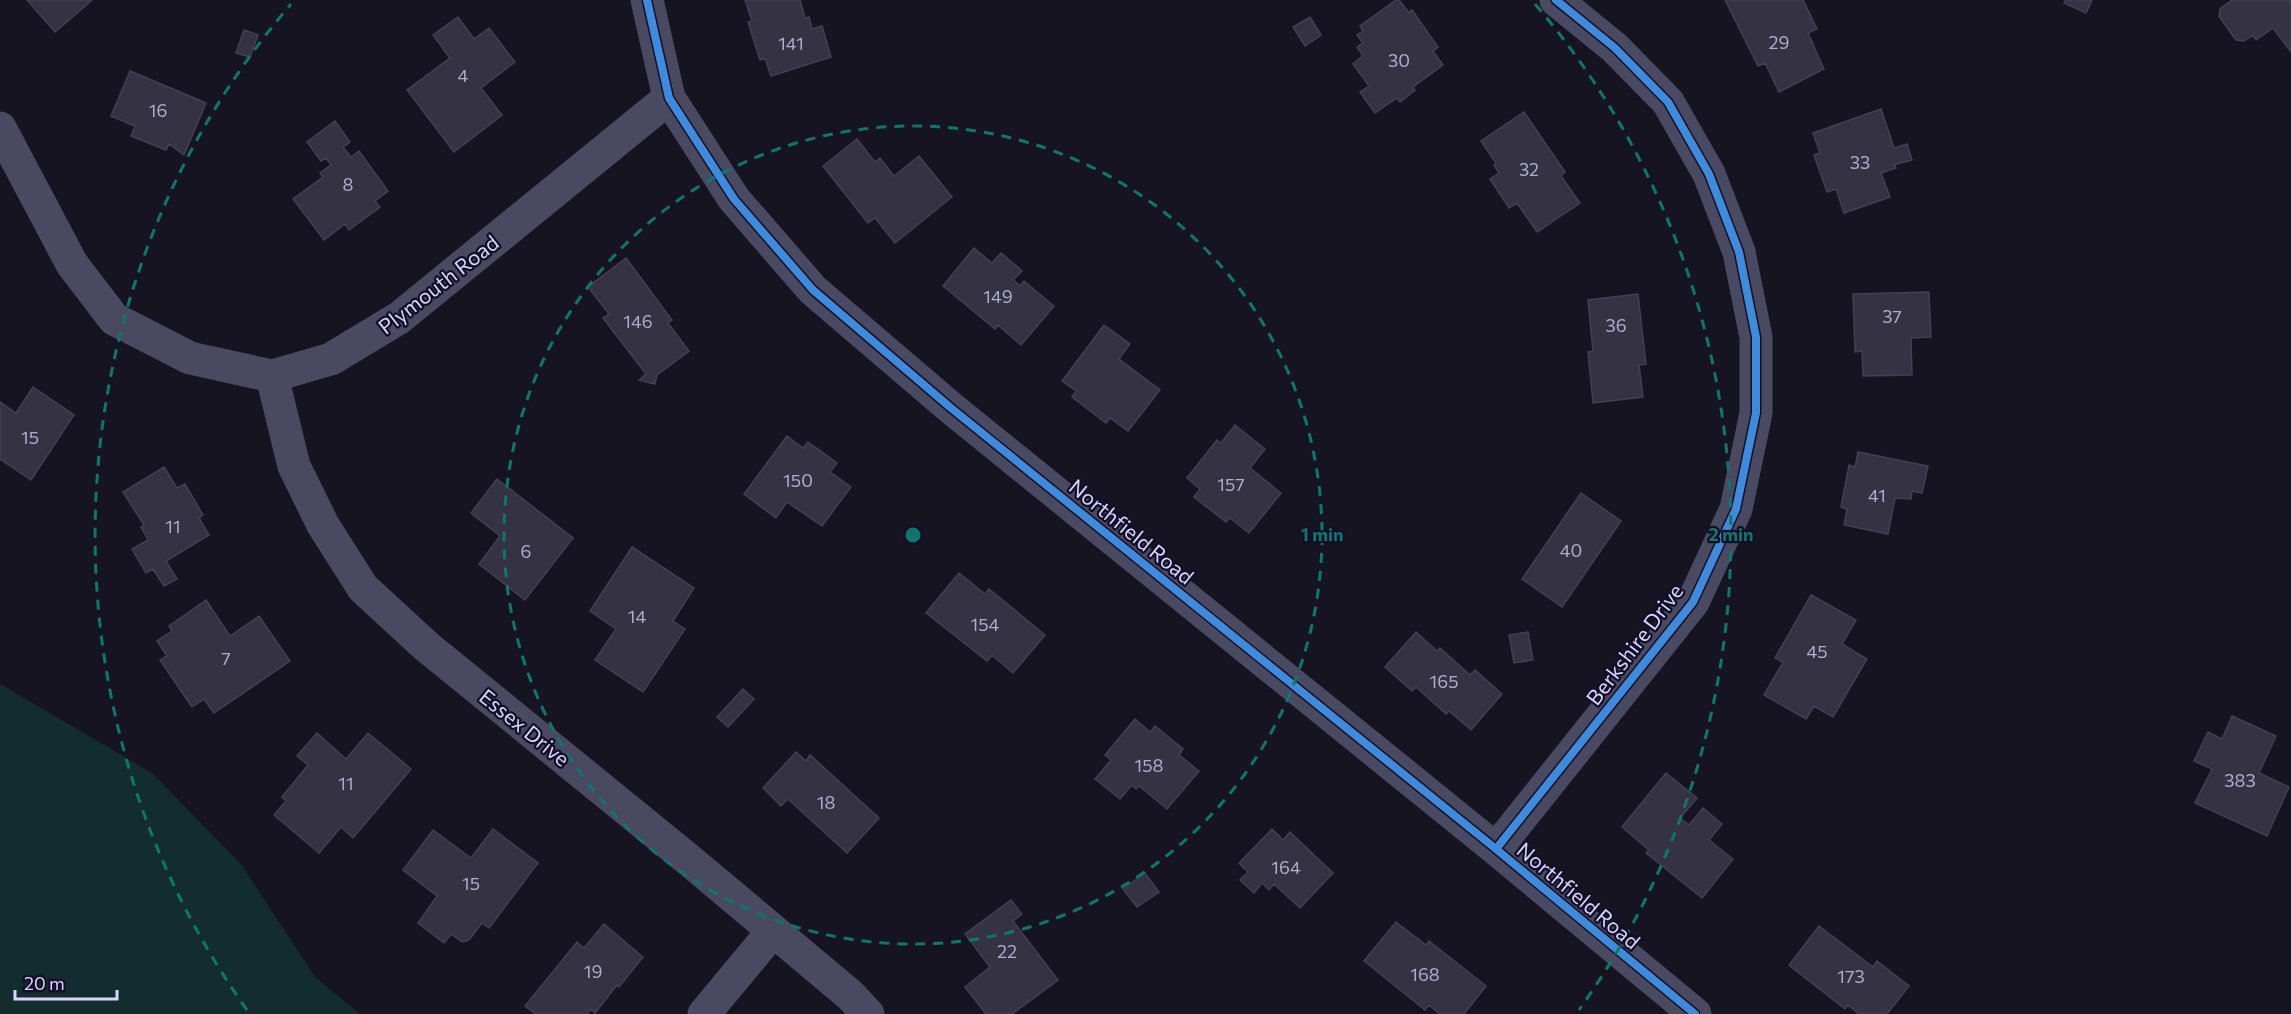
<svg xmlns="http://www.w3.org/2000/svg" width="2291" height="1014" font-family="Commissioner,sans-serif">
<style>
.green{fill:#132c2d}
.building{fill:#343243;stroke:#433f54;stroke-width:1.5}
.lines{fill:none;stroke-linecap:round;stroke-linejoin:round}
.street{stroke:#4a4962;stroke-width:33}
.cycleway-casing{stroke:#130f26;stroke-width:11}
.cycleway{stroke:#408adc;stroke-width:8}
.ring{fill:none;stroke:#0f766e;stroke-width:3;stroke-dasharray:10 8}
.labels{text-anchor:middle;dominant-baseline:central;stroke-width:4.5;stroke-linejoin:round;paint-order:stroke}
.number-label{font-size:18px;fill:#b0acd0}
.street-label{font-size:21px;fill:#d9d4ff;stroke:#130f26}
.centre{fill:#0f766e;stroke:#130f26;stroke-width:3}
.ring-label{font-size:18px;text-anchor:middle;font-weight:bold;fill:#0f766e;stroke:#130f26;stroke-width:4.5;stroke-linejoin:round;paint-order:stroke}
</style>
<rect width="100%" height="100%" fill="#161421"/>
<path class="green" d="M0 684 152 773 241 864 315 977 360 1014H0Z"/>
<path class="building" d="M27 0H92L55 32Z
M745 0H800L805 18 809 17 812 29 822 26 831 57 771 76 765 58 760 60 748 22 752 21Z
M1396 0H1399L1409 13 1412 10 1438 47 1433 51 1443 65 1413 87 1415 90 1400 102 1397 98 1375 113 1360 92 1369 86 1353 64 1363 56 1357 47 1363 43 1357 35 1363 31 1360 26Z
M1725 0H1803L1817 29 1808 33 1824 69 1779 92 1765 63 1758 66Z
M2066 0H2092L2086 13 2064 3Z
M2232 0H2291V52L2273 28 2256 40 2253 35 2244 41 2236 40 2219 16 2220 9Z
M458 17 474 39 489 28 515 62 481 88 502 115 454 152 407 90 450 58 433 35Z
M1310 17 1321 35 1305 46 1293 27Z
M244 30 258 35 250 57 236 53Z
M130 71 206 103 184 155 169 144 166 150 131 136 135 126 111 116Z
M1881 109 1894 148 1907 144 1912 160 1894 165 1896 168 1881 173 1890 197 1844 213 1836 189 1827 192 1814 155 1820 153 1813 133Z
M1524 112 1565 172 1561 176 1580 203 1537 232 1517 203 1509 208 1490 179 1499 173 1494 165 1496 163 1481 141Z
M335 121 350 142 343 147 351 157 359 151 388 191 375 201 380 207 349 230 345 224 324 240 293 199 323 177 320 173 331 165 326 158 321 161 307 142Z
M857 139 875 162 880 158 894 176 919 156 952 197 895 243 875 218 868 223 823 166Z
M974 248 992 263 1001 253 1022 271 1013 280 1020 286 1024 281 1054 306 1021 345 998 325 995 329 943 286Z
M626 258 672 320 668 323 689 351 657 375 655 384 639 380 646 374 603 318 609 314 588 287Z
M1929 292 1931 337 1911 338 1912 375 1863 376 1862 351 1855 352 1853 294Z
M1638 294 1646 364 1639 365 1643 397 1593 403 1588 352 1593 351 1588 300Z
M1104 325 1130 344 1119 359 1160 390 1128 431 1110 418 1106 423 1072 397 1076 391 1062 381Z
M33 387 74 415 31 480 0 459V402L16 413Z
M1235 425 1265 449 1250 468 1281 493 1249 533 1230 518 1226 522 1194 497 1200 489 1187 478 1217 440 1221 443Z
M787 436 803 448 808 442 837 463 830 472 851 487 822 526 787 502 776 518 744 494Z
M1858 452 1928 466 1922 493 1912 491 1911 499 1895 498 1888 534 1844 525 1847 509 1841 507 1849 465 1855 467Z
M164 467 177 488 185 484 203 515 199 518 209 535 166 561 177 579 164 586 153 569 146 573 132 549 148 540 141 527 144 525 123 492Z
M497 479 573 538 525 600 479 564 500 536 471 513Z
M1581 493 1621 521 1562 607 1522 579Z
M632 547 694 588 673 621 685 629 643 692 595 660 616 629 590 611Z
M959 573 985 594 989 589 1045 635 1013 673 992 655 987 661 926 613Z
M1811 595 1856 620 1842 644 1867 659 1833 717 1814 706 1806 719 1764 695 1783 662 1775 658Z
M206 600 230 636 259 616 290 661 214 713 204 699 192 707 160 660 167 656 157 641 172 631 169 626Z
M1416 632 1437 651 1440 648 1470 675 1475 670 1502 694 1471 730 1449 711 1446 714 1416 687 1412 691 1385 667Z
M1528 632 1533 660 1514 663 1509 635Z
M743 689 754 699 728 727 717 717Z
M2232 716 2276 736 2259 773 2289 787 2267 836 2195 803 2212 769 2194 761 2208 732 2222 739Z
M1135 719 1150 732 1155 726 1183 749 1179 755 1199 771 1167 809 1139 786 1136 789 1132 785 1120 799 1095 779 1111 760 1105 755Z
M317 733 346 759 368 733 411 769 353 838 341 827 319 853 274 815 286 801 282 797 308 765 297 756Z
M796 752 806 761 810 755 879 818 847 853 788 799 781 806 763 788Z
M1666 773 1697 798 1680 818 1689 825 1703 808 1722 824 1709 840 1733 859 1702 898 1646 853 1649 850 1622 827Z
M493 829 538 863 489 928 482 923 469 940 462 942 451 934 444 943 418 923 437 896 403 870 433 830 471 858Z
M1272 829 1283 840 1290 832 1333 873 1300 908 1274 884 1269 890 1262 883 1254 893 1240 880 1248 872 1239 863Z
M1145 873 1159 892 1137 907 1123 889Z
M1011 900 1022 914 1013 921 1058 980 1012 1014H986L965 987 990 967 965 934Z
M1396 922 1426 945 1429 941 1486 986 1464 1014H1440L1429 1005 1425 1010 1364 961Z
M604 924 643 957 619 987 617 985 595 1013 591 1009 587 1014H536L525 1006 577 942 584 948Z
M1819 926 1873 967 1877 961 1909 986 1887 1014H1859L1848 1005 1845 1009 1789 965Z"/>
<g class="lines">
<path class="street" d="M647 0 669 98 734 199 813 290 951 408 1496 849 1695 1014
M0 128 72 264 114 319 190 358 272 376 331 359 399 318 669 98
M272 376 294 466 323 525 363 588 426 646 689 860 850 995 868 1014
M1496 849 1693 602 1736 509 1756 413V337L1739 252 1709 174 1668 102 1615 48 1556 0
M704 1014 773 931"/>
<defs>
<path id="cycleway" d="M647 0 669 98 734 199 813 290 951 408 1496 849 1695 1014
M1496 849 1693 602 1736 509 1756 413V337L1739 252 1709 174 1668 102 1615 48 1556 0"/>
</defs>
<use href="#cycleway" class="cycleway-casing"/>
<use href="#cycleway" class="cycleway"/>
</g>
<g class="ring">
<circle cx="913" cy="535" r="409"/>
<path d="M247 1010A818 818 0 0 1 291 4M1535 4A818 818 0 0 1 1579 1010"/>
</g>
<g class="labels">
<g class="number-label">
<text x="1779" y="42">29</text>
<text x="791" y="43">141</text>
<text x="1399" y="60">30</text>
<text x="463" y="75">4</text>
<text x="158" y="110">16</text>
<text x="1860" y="162">33</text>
<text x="1529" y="169">32</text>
<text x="348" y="184">8</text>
<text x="998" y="296">149</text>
<text x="1892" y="316">37</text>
<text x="638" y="321">146</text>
<text x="1616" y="325">36</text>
<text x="30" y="437">15</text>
<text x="798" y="480">150</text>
<text x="1231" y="484">157</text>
<text x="1877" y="495">41</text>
<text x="173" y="526">11</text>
<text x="1571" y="550">40</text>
<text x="526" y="551">6</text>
<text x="637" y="616">14</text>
<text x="985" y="624">154</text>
<text x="1817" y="651">45</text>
<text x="226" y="658">7</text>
<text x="1444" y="681">165</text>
<text x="1149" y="765">158</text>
<text x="2240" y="780">383</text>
<text x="346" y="783">11</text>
<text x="826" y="802">18</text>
<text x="1286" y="867">164</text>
<text x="471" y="883">15</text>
<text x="1007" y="951">22</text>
<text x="593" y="971">19</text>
<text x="1425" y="974">168</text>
<text x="1851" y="976">173</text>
</g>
<g class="street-label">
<text transform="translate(438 284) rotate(-38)">Plymouth Road</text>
<text transform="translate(1132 531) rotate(39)">Northfield Road</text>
<text transform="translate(1634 644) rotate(-53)">Berkshire Drive</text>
<text transform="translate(525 727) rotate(39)">Essex Drive</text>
<text transform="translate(1579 895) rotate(40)">Northfield Road</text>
</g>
</g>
<circle cx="913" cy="535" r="9" class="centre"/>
<g class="ring-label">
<text x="1322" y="541">1 min</text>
<text x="1731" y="541">2 min</text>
</g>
<path d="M15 990v9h102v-9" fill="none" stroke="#d9d4ff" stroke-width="3"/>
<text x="24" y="990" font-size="18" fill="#d9d4ff" stroke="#130f26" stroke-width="4.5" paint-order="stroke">20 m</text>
</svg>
